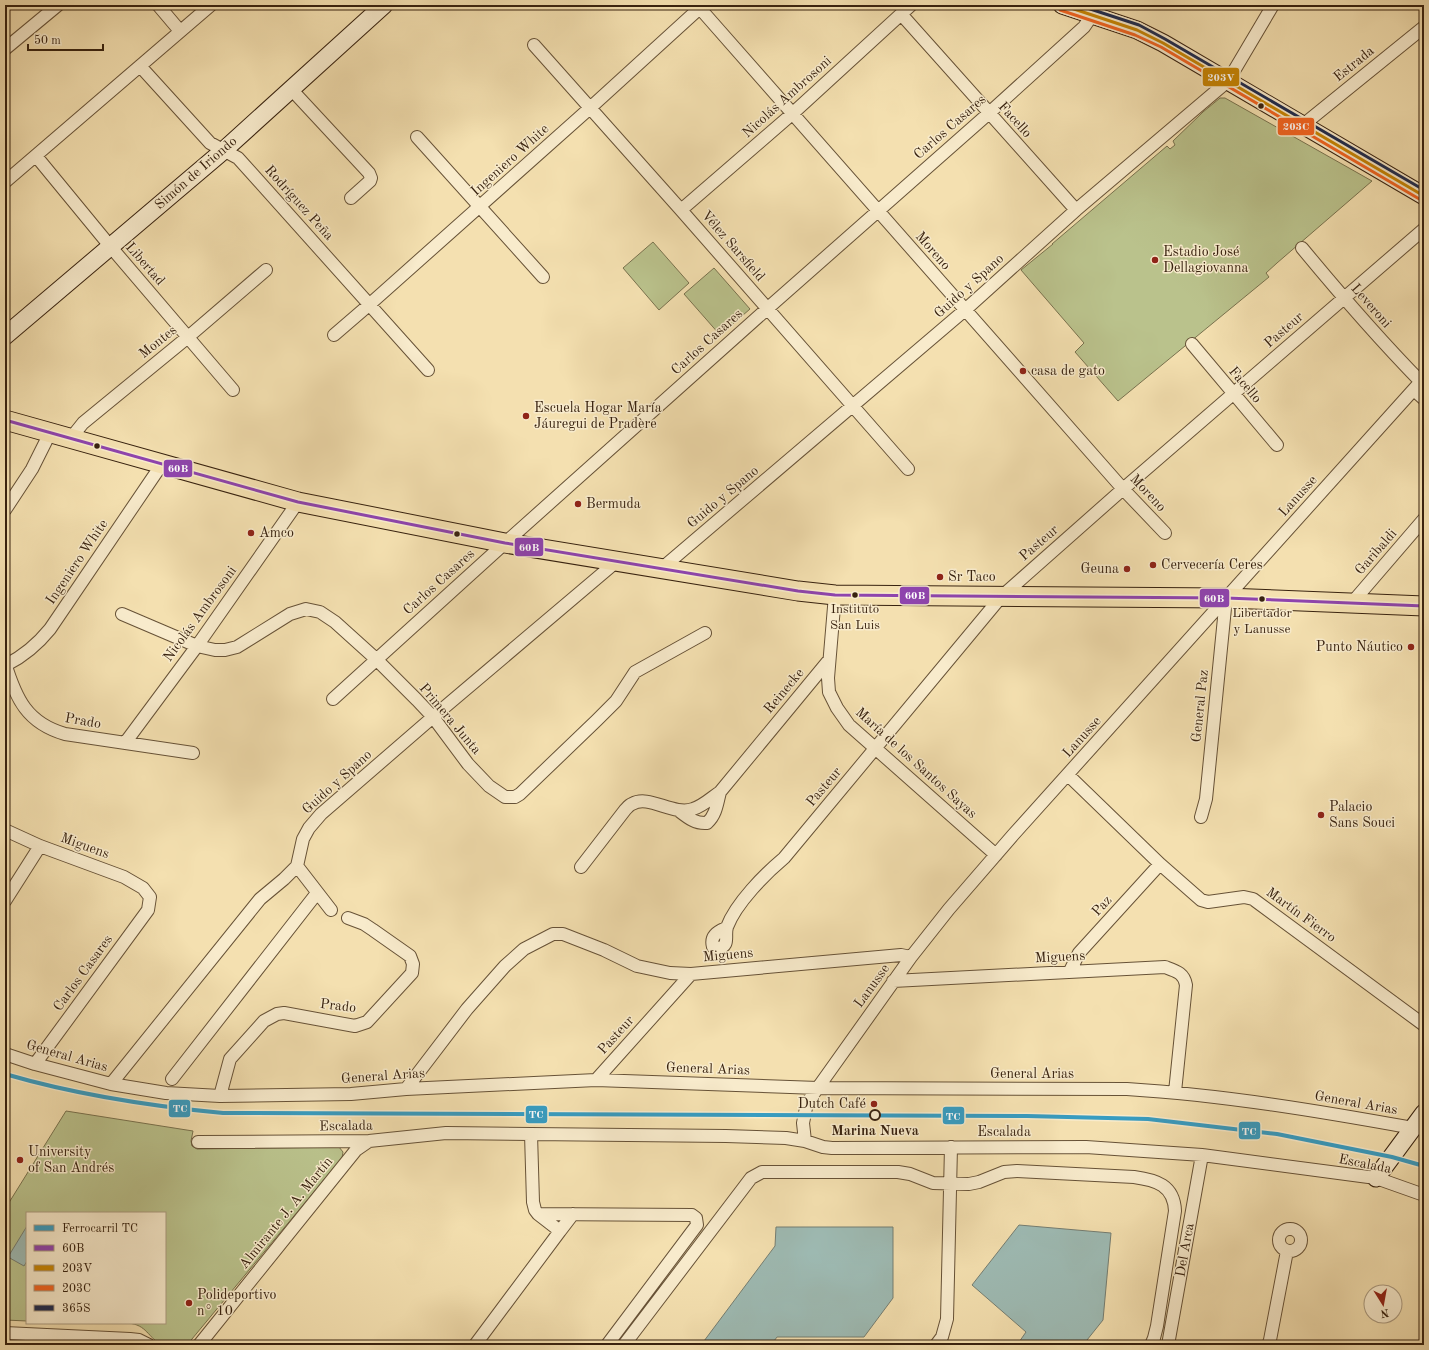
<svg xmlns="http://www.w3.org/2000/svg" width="1429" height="1350" font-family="'Old Standard TT',serif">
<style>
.green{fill:#bac28c;stroke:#79724e}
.water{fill:#9ebbb4;stroke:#757e72}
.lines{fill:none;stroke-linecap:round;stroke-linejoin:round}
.street-casing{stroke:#675237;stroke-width:14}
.secondary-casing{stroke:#38220f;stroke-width:19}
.primary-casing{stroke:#38220f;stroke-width:21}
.street{stroke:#f8ebcc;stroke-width:12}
.secondary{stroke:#f8ebcc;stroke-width:17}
.primary{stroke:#f4e0b0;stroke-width:19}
.bus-1-casing{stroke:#f8ebcc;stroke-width:6}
.bus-2-casing{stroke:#f8ebcc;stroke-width:6}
.bus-3-casing{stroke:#f8ebcc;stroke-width:6}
.bus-4-casing{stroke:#f8ebcc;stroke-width:6}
.bus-1{stroke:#8e44ad;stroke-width:3}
.bus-2{stroke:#c78504;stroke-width:3}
.bus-3{stroke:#f26522;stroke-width:3}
.bus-4{stroke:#1d2b4f;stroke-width:3}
.rail-1-casing{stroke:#f8ebcc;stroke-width:7}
.rail-1{stroke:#379cc1;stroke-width:4}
.bus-dot{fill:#38220f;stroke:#f8ebcc;stroke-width:1.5}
.poi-dot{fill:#8f2418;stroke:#f8ebcc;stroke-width:1.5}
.stop-dot{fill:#f8ebcc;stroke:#38220f;stroke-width:2}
.labels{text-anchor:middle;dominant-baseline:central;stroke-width:3;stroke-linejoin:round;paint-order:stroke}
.bus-label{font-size:13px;fill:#38220f;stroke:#f8ebcc}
.street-label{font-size:14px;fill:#38220f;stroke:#f8ebcc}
.poi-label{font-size:14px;fill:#38220f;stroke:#f8ebcc;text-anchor:start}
.stop-label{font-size:14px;font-weight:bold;fill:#38220f;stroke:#f8ebcc}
.line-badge{stroke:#f8ebcc;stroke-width:1.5}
.badge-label{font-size:11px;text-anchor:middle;font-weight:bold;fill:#fff}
</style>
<rect width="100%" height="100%" fill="#f4e0b0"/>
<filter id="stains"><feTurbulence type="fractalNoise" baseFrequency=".005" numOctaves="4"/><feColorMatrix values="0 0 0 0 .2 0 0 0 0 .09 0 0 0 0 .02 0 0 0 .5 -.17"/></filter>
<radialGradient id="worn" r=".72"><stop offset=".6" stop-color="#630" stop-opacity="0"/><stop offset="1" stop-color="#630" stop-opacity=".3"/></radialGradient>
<path class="green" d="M1220 98H1225L1372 181 1277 263 1266 273 1269 277 1118 401 1075 352 1084 343 1021 270 1053 244H1052L1167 146 1170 149 1175 145 1173 141 1203 112Z
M653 242 689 283 659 310 623 268Z
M714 268 750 309 720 335 684 294Z
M66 1111 193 1131 191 1141 192 1146 197 1149 339 1147 343 1152 342 1158 187 1345H161C146 1335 146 1323 124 1323H165V1213H27V1321L5 1320V1209Z"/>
<path class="water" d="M1019 1225 1111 1233 1103 1320 1083 1345H1017L1026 1332 972 1285Z
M27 1226V1261L24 1266 8 1257Z
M776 1227H893V1298L864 1337H777L771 1345H701L775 1246Z"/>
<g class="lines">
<defs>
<path id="street" d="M158 5 180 31
M697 5 1123 489 1165 533
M901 14 1076 210
M534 45 681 210 908 469
M5 49 58 5
M140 66 210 143 238 158 428 370
M291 89 369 173 371 178 370 181 351 198
M1303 125 1424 27
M417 137 543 277
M36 156 110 246 233 390
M5 182 211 5
M681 210 792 114 911 5
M1302 248C1340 294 1379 339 1421 382
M334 335 370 304 590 108 703 5
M1192 344 1277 445
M1414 390 1424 399
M71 438 83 423 188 337 266 270
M5 510 32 469 50 433
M661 569 965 310 1076 210 1228 81 1273 5
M835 595 828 678 829 692 837 708 849 725 996 855
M1351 604 1424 519
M122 614 197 646 215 650H225L237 647 290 614 306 609 320 612 335 622 376 659 417 700 433 717 468 764 489 786 505 797H515L520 794 597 720 616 701 635 672 705 633
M5 663C16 699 27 723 65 734L193 753
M6 665C24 656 37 645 50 629L162 464
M333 699 505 543 768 308 988 114 1084 27 1099 5
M125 743 197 646 298 502
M1068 775 1160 864 1201 900 1208 902 1244 897 1253 899 1424 1025
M678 810C687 817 695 824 707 823 716 815 717 804 720 792
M1201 817 1206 799 1226 598
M5 830 40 846 124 877 143 888 150 897 148 910 35 1064
M297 866 331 910
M581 867 625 810C627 808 629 805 632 804 649 794 673 816 693 809 703 806 711 798 720 792L829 660
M5 901 40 846
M726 928C717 932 710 936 713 947L717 949C731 946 724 936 727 927 736 903 765 874 784 858L1001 597 1123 489 1424 229
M1070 971 1079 953 1160 864
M893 981 1165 967C1176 971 1184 973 1186 985L1175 1092
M5 1054 35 1064 111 1084 166 1093 220 1096 351 1094 406 1089 596 1080 818 1088 1127 1089C1223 1095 1319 1111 1413 1128
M172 1079 317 893
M596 1080 691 974
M111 1084 260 899 284 879 297 866 303 839 309 828 321 814 433 717 616 562
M406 1089 467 1009 505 966 524 949 553 934H563L604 950 637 966 670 973 691 974 901 955 911 957
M220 1096 230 1059 264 1021 277 1014 284 1013 355 1026 367 1022 412 973 413 964 410 956 373 930 364 924 348 918
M531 1134 533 1202 535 1210 538 1214 692 1215 696 1218 697 1225 607 1345
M805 1141 803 1123 807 1103 911 957 949 909 1013 835 1424 378
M198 1142 369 1141 446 1133 531 1134 726 1136 786 1138 805 1141 823 1147 832 1148 1086 1147 1202 1155 1376 1178 1424 1195
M538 1214 560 1231 573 1214
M1279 1240a11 11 0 1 1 22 0a11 11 0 1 1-22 0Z
M5 1333 130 1339 139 1340 149 1345
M199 1345 356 1150 369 1141
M475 1345 560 1231
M624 1345 751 1178 762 1172H898L910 1174 933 1183 969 1184 979 1182 1004 1172 1017 1171 1134 1177C1156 1180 1174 1185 1175 1211L1157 1326 1154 1338 1151 1345
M936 1345 942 1337 947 1319 951 1147
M1168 1345 1202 1155
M1268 1345 1270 1340 1287 1251"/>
<path id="secondary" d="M1062 5 1137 30 1163 43 1424 196
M5 336 223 151 384 5
M1376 1178 1424 1113"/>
<path id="primary" d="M5 420 298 502 505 543 798 591 835 595 1226 598 1424 606"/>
</defs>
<use href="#street" class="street-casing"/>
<use href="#secondary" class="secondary-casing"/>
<use href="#primary" class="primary-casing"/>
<use href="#street" class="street"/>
<use href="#secondary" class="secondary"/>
<use href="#primary" class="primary"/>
<defs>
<path id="bus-1" d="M5 420 298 502 505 543 798 591 835 595 1226 598 1424 606"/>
<path id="bus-2" d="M1062 5 1137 30 1163 43 1424 196"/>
<path id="bus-3" d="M1060 10 1135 35 1161 47 1421 200"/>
<path id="bus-4" d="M1078 5 1139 25 1165 39 1424 190"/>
</defs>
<use href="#bus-1" class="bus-1-casing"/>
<use href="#bus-2" class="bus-2-casing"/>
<use href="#bus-3" class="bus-3-casing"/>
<use href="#bus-4" class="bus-4-casing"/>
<use href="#bus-1" class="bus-1"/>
<use href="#bus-2" class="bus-2"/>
<use href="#bus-3" class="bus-3"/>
<use href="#bus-4" class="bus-4"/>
<defs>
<path id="rail-1" d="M5 1074C77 1095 149 1106 223 1113L1027 1116 1148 1119 1277 1134 1392 1157 1424 1166"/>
</defs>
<use href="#rail-1" class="rail-1-casing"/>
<use href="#rail-1" class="rail-1"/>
</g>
<g class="bus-dot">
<circle cx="1261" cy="106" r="3.5"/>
<circle cx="97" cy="446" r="3.5"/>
<circle cx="457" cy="534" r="3.5"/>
<circle cx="855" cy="595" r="3.5"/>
<circle cx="1262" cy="599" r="3.5"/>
</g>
<g class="poi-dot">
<circle cx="1155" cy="260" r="4"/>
<circle cx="1023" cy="371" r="4"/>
<circle cx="526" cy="416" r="4"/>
<circle cx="578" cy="504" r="4"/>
<circle cx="251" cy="533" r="4"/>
<circle cx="1153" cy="565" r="4"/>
<circle cx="1127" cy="569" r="4"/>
<circle cx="940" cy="577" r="4"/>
<circle cx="1411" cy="647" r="4"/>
<circle cx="1321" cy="815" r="4"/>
<circle cx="874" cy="1104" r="4"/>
<circle cx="20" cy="1160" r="4"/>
<circle cx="189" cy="1303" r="4"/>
</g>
<circle class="stop-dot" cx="875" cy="1115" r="5"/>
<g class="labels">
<g class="bus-label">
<text x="855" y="609">Instituto<tspan x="855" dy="16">San Luis</tspan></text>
<text x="1262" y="613">Libertador<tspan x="1262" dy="16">y Lanusse</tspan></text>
</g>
<g class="street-label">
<text transform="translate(1354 64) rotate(-39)">Estrada</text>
<text transform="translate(787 97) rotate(-42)">Nicolás Ambrosoni</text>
<text transform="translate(1015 120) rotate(48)">Facello</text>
<text transform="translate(950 127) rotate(-41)">Carlos Casares</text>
<text transform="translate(510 160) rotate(-42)">Ingeniero White</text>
<text transform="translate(196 173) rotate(-41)">Simón de Iriondo</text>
<text transform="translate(299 203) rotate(48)">Rodríguez Peña</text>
<text transform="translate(733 246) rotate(49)">Vélez Sarsfield</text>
<text transform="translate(933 251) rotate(49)">Moreno</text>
<text transform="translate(145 264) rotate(49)">Libertad</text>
<text transform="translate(969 286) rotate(-42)">Guido y Spano</text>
<text transform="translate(1371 306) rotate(49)">Leveroni</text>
<text transform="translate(1284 330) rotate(-41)">Pasteur</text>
<text transform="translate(158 342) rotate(-39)">Montes</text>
<text transform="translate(707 342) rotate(-42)">Carlos Casares</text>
<text transform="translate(1245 385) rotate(50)">Facello</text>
<text transform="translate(1148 493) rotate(47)">Moreno</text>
<text transform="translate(1298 496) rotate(-48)">Lanusse</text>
<text transform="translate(723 497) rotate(-40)">Guido y Spano</text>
<text transform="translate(1039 543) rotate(-41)">Pasteur</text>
<text transform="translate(1376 552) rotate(-49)">Garibaldi</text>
<text transform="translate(77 562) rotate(-56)">Ingeniero White</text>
<text transform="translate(439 582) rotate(-42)">Carlos Casares</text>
<text transform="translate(200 614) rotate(-54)">Nicolás Ambrosoni</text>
<text transform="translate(784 691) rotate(-50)">Reinecke</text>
<text transform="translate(1200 706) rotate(-84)">General Paz</text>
<text transform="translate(450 719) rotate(50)">Primera Junta</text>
<text transform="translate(83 721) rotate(10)">Prado</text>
<text transform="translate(1082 737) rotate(-48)">Lanusse</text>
<text transform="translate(916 763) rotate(42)">María de los Santos Sayas</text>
<text transform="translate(337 782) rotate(-42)">Guido y Spano</text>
<text transform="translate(824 787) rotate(-50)">Pasteur</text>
<text transform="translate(85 846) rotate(20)">Miguens</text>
<text transform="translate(1102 906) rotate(-48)">Paz</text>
<text transform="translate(1301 915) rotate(36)">Martín Fierro</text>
<text transform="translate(728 955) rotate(-5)">Miguens</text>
<text transform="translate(1060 957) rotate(-3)">Miguens</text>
<text transform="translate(83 973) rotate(-54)">Carlos Casares</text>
<text transform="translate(872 986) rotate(-54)">Lanusse</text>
<text transform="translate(338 1006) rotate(7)">Prado</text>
<text transform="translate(616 1035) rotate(-48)">Pasteur</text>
<text transform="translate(67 1056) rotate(16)">General Arias</text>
<text transform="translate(708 1069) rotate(2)">General Arias</text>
<text x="1032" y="1074">General Arias</text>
<text transform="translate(383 1076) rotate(-4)">General Arias</text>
<text transform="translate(1356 1103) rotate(10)">General Arias</text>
<text transform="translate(346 1126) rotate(-1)">Escalada</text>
<text x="1004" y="1132">Escalada</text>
<text transform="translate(1365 1164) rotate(11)">Escalada</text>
<text transform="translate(286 1213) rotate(-51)">Almirante J. A. Martín</text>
<text transform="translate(1185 1250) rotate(-80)">Del Arca</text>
</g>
<g class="poi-label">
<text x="1163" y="252">Estadio José<tspan x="1163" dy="16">Dellagiovanna</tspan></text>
<text x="1031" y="371">casa de gato</text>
<text x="534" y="408">Escuela Hogar María<tspan x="534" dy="16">Jáuregui de Pradère</tspan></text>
<text x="586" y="504">Bermuda</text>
<text x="259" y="533">Amco</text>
<text x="1161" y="565">Cervecería Ceres</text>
<text x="1119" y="569" text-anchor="end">Geuna</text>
<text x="948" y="577">Sr Taco</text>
<text x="1403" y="647" text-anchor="end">Punto Náutico</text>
<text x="1329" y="807">Palacio<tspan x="1329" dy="16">Sans Souci</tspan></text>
<text x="866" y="1104" text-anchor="end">Dutch Café</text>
<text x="28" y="1152">University<tspan x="28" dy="16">of San Andrés</tspan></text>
<text x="197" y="1295">Polideportivo<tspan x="197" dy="16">n° 10</tspan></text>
</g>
<g class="stop-label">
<text x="875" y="1131">Marina Nueva</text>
</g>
</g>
<g class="line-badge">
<rect x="1202" y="67" width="38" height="20" rx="4" fill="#c78504"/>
<rect x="1277" y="117" width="38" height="19" rx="4" fill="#f26522"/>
<rect x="163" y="459" width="30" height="19" rx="4" fill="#8e44ad"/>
<rect x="514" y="537" width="30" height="20" rx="4" fill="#8e44ad"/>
<rect x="899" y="586" width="31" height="19" rx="4" fill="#8e44ad"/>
<rect x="1199" y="588" width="31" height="20" rx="4" fill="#8e44ad"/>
<rect x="168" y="1099" width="23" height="19" rx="4" fill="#379cc1"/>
<rect x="525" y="1105" width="23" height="19" rx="4" fill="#379cc1"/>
<rect x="942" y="1106" width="23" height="19" rx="4" fill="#379cc1"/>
<rect x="1238" y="1121" width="23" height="19" rx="4" fill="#379cc1"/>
</g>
<g class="badge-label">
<text x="1221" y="81">203V</text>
<text x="1296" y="130">203C</text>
<text x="178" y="472">60B</text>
<text x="529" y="551">60B</text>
<text x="915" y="599">60B</text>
<text x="1214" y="602">60B</text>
<text x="180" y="1112">TC</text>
<text x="536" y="1118">TC</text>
<text x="953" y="1120">TC</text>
<text x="1249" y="1135">TC</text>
</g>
<rect width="1429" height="1350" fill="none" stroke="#f4e0b0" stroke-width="20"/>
<rect x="6" y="6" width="1417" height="1338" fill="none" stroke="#38220f" stroke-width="2"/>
<rect x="10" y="10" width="1409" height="1330" fill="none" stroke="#38220f"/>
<rect x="26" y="1212" width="140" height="112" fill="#f8ebcc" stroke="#ab9b80"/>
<rect x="34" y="1225" width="20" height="6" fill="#379cc1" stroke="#ab9b80"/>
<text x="62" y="1232" font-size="12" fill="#38220f">Ferrocarril TC</text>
<rect x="34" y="1245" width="20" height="6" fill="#8e44ad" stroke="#ab9b80"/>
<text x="62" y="1252" font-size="12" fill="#38220f">60B</text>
<rect x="34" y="1265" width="20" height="6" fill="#c78504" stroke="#ab9b80"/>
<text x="62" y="1272" font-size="12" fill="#38220f">203V</text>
<rect x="34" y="1285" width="20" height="6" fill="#f26522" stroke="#ab9b80"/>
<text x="62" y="1292" font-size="12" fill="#38220f">203C</text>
<rect x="34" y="1305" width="20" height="6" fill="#1d2b4f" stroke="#ab9b80"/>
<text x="62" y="1312" font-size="12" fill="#38220f">365S</text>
<g transform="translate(1383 1304) rotate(169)"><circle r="19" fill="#f8ebcc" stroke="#ab9b80"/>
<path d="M0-3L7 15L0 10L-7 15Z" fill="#8f2418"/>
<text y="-6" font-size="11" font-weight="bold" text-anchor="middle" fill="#38220f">N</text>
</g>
<path d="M28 44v6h75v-6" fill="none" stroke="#38220f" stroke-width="2"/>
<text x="34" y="44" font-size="12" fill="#38220f" stroke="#f8ebcc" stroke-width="3" paint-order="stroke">50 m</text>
<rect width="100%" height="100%" filter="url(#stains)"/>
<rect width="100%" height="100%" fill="url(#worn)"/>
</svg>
